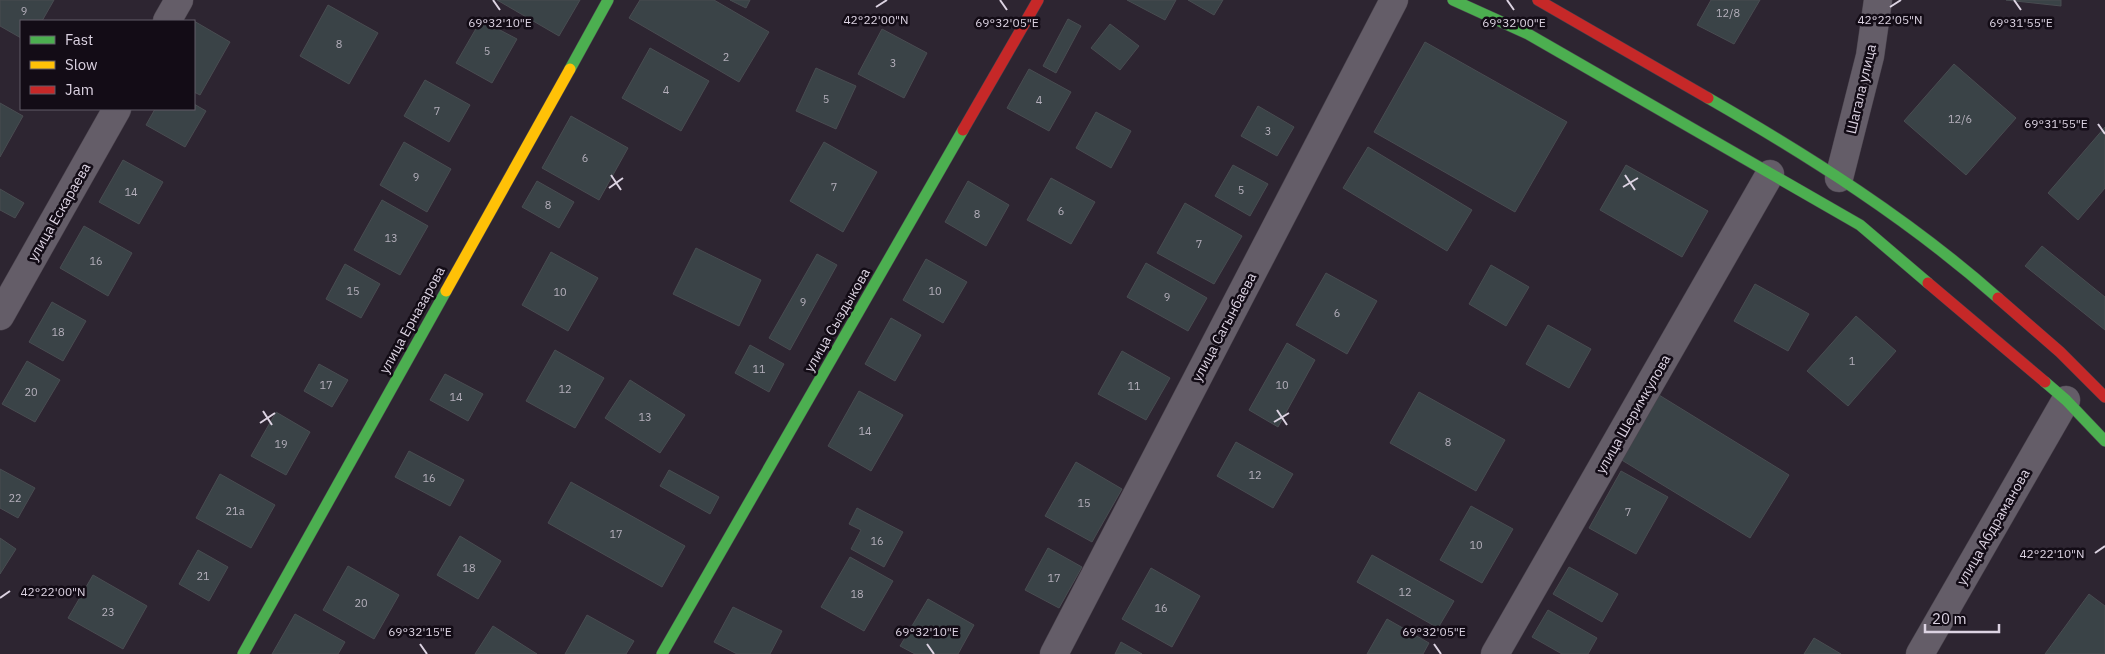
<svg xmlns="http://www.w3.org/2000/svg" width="2105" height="654" font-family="'IBM Plex Sans',sans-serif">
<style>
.building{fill:#3a4347;stroke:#494c51}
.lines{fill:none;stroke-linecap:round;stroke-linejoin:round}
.street-casing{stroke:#49424c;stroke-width:29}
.fast-casing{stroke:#49424c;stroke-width:12}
.slow-casing{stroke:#49424c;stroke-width:12}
.jam-casing{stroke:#49424c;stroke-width:12}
.street{stroke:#645d68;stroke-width:28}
.fast{stroke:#4caf50;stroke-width:11}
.slow{stroke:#ffc107;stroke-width:11}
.jam{stroke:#c62828;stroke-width:11}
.ticks{fill:none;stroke:#dcd3e2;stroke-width:2}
.labels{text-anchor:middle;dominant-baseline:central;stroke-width:5;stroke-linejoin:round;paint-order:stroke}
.number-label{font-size:11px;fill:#b4afbb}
.street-label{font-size:14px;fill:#dcd3e2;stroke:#130c16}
.ticks-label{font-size:12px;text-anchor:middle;fill:#dcd3e2;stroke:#130c16;stroke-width:5;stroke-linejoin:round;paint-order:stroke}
</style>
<rect width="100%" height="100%" fill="#2d2531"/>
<path class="building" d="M0 0H54L42 21H21V38L0 26Z
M497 0H580L559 36Z
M640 0H714L769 32 739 82 629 18Z
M730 0H750L746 8Z
M1127 0H1176L1165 20Z
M1188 0H1223L1214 15Z
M1711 0H1760L1734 44 1697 25Z
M2006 0H2061V6Z
M328 5 378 33 349 84 300 56Z
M1068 19 1081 26 1056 73 1043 66Z
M481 20 517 39 492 83 456 63Z
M194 21 230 42 200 95 194 92Z
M1110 24 1139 46 1120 70 1091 48Z
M882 29 927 53 904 98 858 74Z
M1425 42 1567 122 1515 212 1374 132Z
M650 48 709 81 681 131 622 98Z
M1954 64 2016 118 1966 175 1904 121Z
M816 68 856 86 836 129 796 111Z
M1029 69 1071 92 1049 131 1007 108Z
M425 80 470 105 449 142 404 116Z
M0 103 23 116 0 157Z
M194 104 206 111 185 147 146 125 155 109H194Z
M1258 106 1294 127 1277 156 1241 136Z
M1096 112 1131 131 1111 168 1076 148Z
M571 116 628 148 599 200 542 168Z
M2105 127V188L2078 220 2048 193Z
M404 142 451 169 427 212 380 185Z
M824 142 877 172 843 232 790 201Z
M1368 147 1472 210 1447 251 1343 188Z
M123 160 163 182 139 224 99 202Z
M1233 165 1268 184 1250 216 1215 196Z
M1626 165 1708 211 1682 257 1600 210Z
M1051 178 1095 202 1071 244 1027 220Z
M537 181 574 202 559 228 522 207Z
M968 181 1009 205 986 246 945 222Z
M0 189 24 203 15 218 0 210Z
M382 200 428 226 400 275 354 250Z
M1185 203 1242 236 1214 284 1157 253Z
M84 226 132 253 108 296 60 268Z
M2042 246 2105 297V330L2025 266Z
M696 248 761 280 739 326 673 294Z
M551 252 598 278 568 331 522 305Z
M817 254 837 265 790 350 769 338Z
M926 259 967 282 943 323 903 300Z
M1146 263 1207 298 1188 331 1127 297Z
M345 264 380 284 361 318 326 299Z
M1491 265 1529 287 1506 326 1469 304Z
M1326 273 1377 301 1347 354 1296 325Z
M1755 284 1809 314 1788 351 1734 321Z
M52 302 86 321 63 361 29 342Z
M1856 316 1896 351 1848 406 1807 371Z
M891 318 921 335 895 381 865 364Z
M1548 325 1591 349 1569 388 1526 364Z
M1287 343 1315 360 1278 427 1249 410Z
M750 345 784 364 769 392 735 373Z
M555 350 604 378 575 428 526 401Z
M1122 351 1170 378 1146 420 1098 394Z
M27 361 60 380 35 422 2 404Z
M319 364 348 380 332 407 304 391Z
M445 374 483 394 468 421 430 400Z
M630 380 685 415 660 453 605 418Z
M859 391 903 415 871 471 828 446Z
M1419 392 1505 440 1476 491 1390 443Z
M1659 395 1789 475 1750 538 1620 459Z
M276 412 310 432 286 475 251 456Z
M1236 442 1293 474 1273 508 1217 476Z
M409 451 464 480 450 506 395 477Z
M1076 462 1122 489 1092 542 1045 516Z
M0 469 35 488 18 518 0 508Z
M669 470 719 497 710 514 660 486Z
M1621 471 1668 497 1636 554 1589 528Z
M220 474 275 505 251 548 196 518Z
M571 482 685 546 662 587 548 523Z
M1471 506 1513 529 1482 583 1440 560Z
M857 508 903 532 884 567 851 549 861 530 849 524Z
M460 536 501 561 478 599 437 575Z
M0 538 16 549 0 574Z
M1048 548 1082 567 1059 608 1025 590Z
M198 550 228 567 209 601 179 584Z
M1372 555 1454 601 1438 628 1357 582Z
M850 557 893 581 864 631 821 607Z
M348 566 399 595 374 639 323 610Z
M1569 567 1618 594 1602 622 1553 594Z
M1151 568 1200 596 1172 647 1122 619Z
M93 575 147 606 123 649 68 618Z
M2089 594 2105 606V654H2045Z
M928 599 974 625 958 654H915L900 646Z
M733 607 782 631 770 654H737L714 642Z
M1548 610 1597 638 1588 654H1562L1532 637Z
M295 614 345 642 338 654H272Z
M587 615 634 641 626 654H565Z
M1387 619 1429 643 1423 654H1367Z
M493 626 537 654H475Z
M1814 638 1841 654H1804Z
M1121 642 1142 654H1115Z"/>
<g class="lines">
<defs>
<path id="street" d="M167 21 179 0
M1839 178 1870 56 1878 0
M0 316 117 109
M1054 654 1394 0
M1495 654 1770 174
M1920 654 2066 400"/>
<path id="fast" d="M1453 0 1528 34 1860 225 1928 283
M570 69 608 0
M1708 98C1809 156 1910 220 1998 298
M2045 382 2066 400 2105 441
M243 654 446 291
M662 654 963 130"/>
<path id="slow" d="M446 291 570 69"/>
<path id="jam" d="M1538 0 1708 98
M963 130 1038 0
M1928 283 2045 382
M1998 298 2060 352 2105 397"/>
</defs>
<use href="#street" class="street-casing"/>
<use href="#fast" class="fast-casing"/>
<use href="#slow" class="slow-casing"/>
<use href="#jam" class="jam-casing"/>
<use href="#street" class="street"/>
<use href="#fast" class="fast"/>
<use href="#slow" class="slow"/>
<use href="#jam" class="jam"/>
</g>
<path class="ticks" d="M493 0 500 10M1000 0 1007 10M1507 0 1514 10M2014 0 2021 10M876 7 887 0M1890 7 1901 0M2098 124 2105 134M611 175 621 190M1625 175 1635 190M1623 187 1638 178M609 188 623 178M1277 410 1287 425M263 411 272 425M1274 422 1289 413M260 423 275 413M2095 553 2105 546M0 598 10 591M420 644 427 654M927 644 934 654M1434 644 1441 654"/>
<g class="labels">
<g class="number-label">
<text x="24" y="11">9</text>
<text x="1728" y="13">12/8</text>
<text x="339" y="44">8</text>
<text x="487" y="51">5</text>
<text x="726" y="57">2</text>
<text x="893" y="63">3</text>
<text x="666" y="90">4</text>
<text x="826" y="99">5</text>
<text x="1039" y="100">4</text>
<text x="437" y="111">7</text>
<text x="1960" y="119">12/6</text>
<text x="1268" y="131">3</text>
<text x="585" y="158">6</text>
<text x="416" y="177">9</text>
<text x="834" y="187">7</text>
<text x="1241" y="190">5</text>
<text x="131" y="192">14</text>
<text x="548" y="205">8</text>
<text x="1061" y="211">6</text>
<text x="977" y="214">8</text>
<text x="391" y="238">13</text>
<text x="1199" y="244">7</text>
<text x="96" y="261">16</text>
<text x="353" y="291">15</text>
<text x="935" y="291">10</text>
<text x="560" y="292">10</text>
<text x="1167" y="297">9</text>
<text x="803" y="302">9</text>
<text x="1337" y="313">6</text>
<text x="58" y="332">18</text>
<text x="1852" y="361">1</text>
<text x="759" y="369">11</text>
<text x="326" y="385">17</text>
<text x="1282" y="385">10</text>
<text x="1134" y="386">11</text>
<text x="565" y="389">12</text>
<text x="31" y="392">20</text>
<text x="456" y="397">14</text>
<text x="645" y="417">13</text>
<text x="865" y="431">14</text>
<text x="1448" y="442">8</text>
<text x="281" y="444">19</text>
<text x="1255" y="475">12</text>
<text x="429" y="478">16</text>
<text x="15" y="498">22</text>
<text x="1084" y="503">15</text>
<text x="235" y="511">21а</text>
<text x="1628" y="512">7</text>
<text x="616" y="534">17</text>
<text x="877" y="541">16</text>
<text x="1476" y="545">10</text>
<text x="469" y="568">18</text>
<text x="203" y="576">21</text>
<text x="1054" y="578">17</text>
<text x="1405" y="592">12</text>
<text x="857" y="594">18</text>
<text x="361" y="603">20</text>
<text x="1161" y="608">16</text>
<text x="108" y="612">23</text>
</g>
<g class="street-label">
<text transform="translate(1861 89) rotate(-77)">Шагала улица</text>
<text transform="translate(59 212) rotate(-60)">улица Ескараева</text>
<text transform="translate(412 320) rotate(-61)">улица Ерназарова</text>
<text transform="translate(837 320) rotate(-60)">улица Сыздыкова</text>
<text transform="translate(1224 327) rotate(-62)">улица Сагынбаева</text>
<text transform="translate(1633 414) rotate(-60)">улица Шеримкулова</text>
<text transform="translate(1993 527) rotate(-60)">улица Абдраманова</text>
</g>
</g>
<g class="ticks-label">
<text x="876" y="24">42°22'00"N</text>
<text x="1890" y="24">42°22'05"N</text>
<text x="500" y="27">69°32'10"E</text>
<text x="1007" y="27">69°32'05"E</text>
<text x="1514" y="27">69°32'00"E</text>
<text x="2021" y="27">69°31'55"E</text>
<text x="2056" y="128">69°31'55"E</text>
<text x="2052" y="558">42°22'10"N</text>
<text x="53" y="596">42°22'00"N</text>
<text x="420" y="636">69°32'15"E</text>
<text x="927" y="636">69°32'10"E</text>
<text x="1434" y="636">69°32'05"E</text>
</g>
<rect x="20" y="20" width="175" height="90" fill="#130c16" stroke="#635c68"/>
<rect x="30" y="36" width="25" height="8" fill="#4caf50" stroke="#635c68"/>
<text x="65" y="45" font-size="15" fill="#dcd3e2">Fast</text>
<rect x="30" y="61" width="25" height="8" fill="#ffc107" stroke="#635c68"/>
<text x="65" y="70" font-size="15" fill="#dcd3e2">Slow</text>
<rect x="30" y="86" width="25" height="8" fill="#c62828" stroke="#635c68"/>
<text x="65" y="95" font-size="15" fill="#dcd3e2">Jam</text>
<path d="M1925 624v8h74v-8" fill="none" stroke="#dcd3e2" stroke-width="2.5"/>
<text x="1932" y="624" font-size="15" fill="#dcd3e2" stroke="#130c16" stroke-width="4" paint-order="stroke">20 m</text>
</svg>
